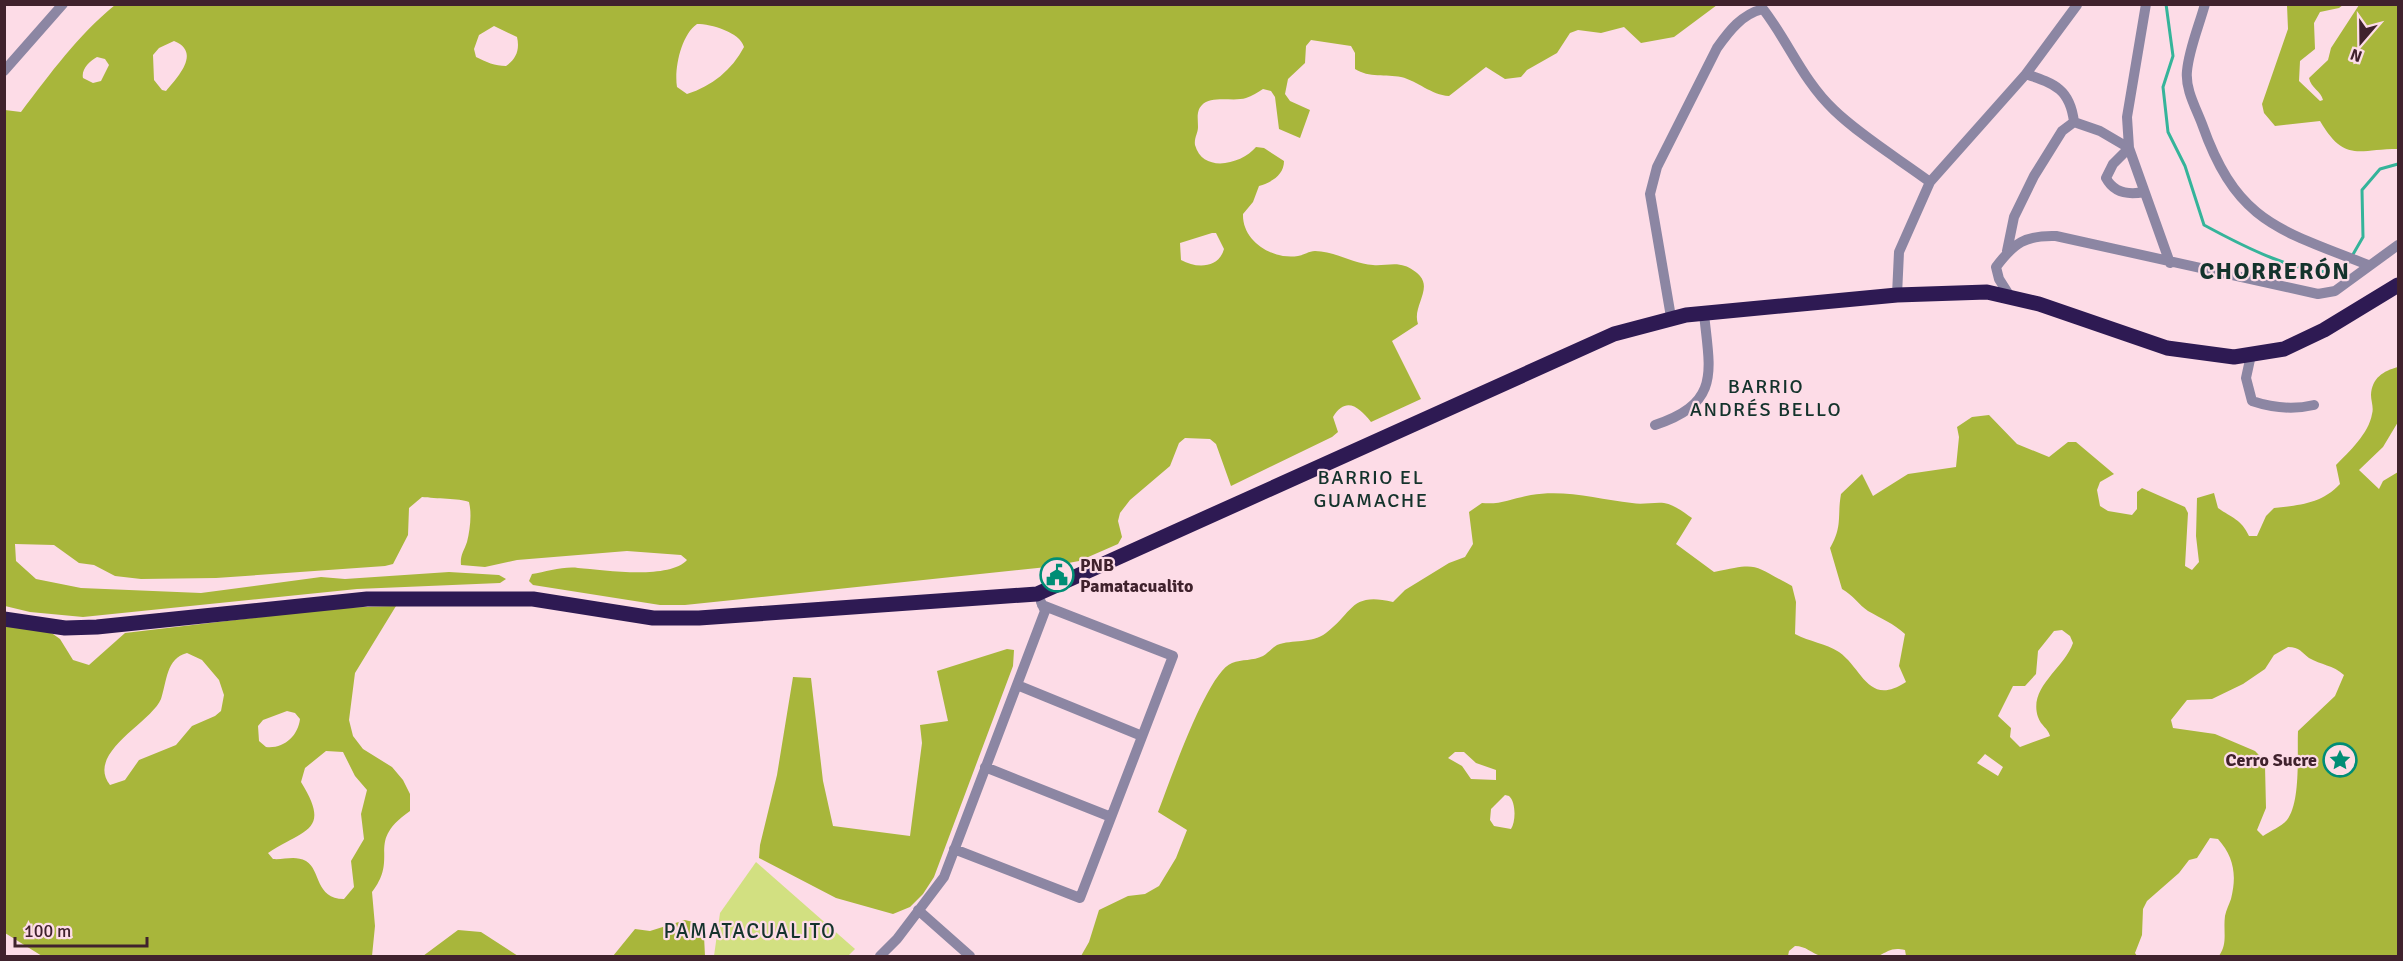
<svg xmlns="http://www.w3.org/2000/svg" width="2403" height="961" font-family="Signika,sans-serif">
<style>
.green{fill:#d2e081}
.forest{fill:#a8b63b;fill-rule:evenodd}
.lines{fill:none;stroke-linecap:round;stroke-linejoin:round}
.stream{stroke:#35b49a;stroke-width:3}
.minor{stroke:#8c86a3;stroke-width:10}
.highway{stroke:#2e1a53;stroke-width:15}
.labels{text-anchor:middle;dominant-baseline:central;stroke-width:4.5;stroke-linejoin:round;paint-order:stroke}
.poi-label{font-size:18px;font-weight:bold;fill:#40222d;stroke:#fddce7;text-anchor:start}
.neighbourhood-label{font-size:20px;letter-spacing:1.5px;fill:#14332c;stroke:#fddce7}
.quarter-label{font-size:21px;letter-spacing:1.5px;fill:#14332c;stroke:#fddce7}
.district-label{font-size:24px;font-weight:bold;letter-spacing:1.5px;fill:#14332c;stroke:#fddce7}
</style>
<rect width="100%" height="100%" fill="#fddce7"/>
<path class="green" d="M756 862 855 949 848 956H714L720 913Z"/>
<path class="forest" d="M115 5V4L1717 5 1674 37 1641 43 1624 27 1601 33 1578 30 1570 33 1557 53 1527 70 1521 77 1505 79 1486 67 1449 96C1431 95 1418 81 1401 77 1386 74 1369 78 1355 69V53L1351 46 1311 40 1306 46 1305 63 1288 79 1285 94 1290 101 1310 110 1300 138 1279 129 1275 97 1271 91 1263 89C1258 92 1252 96 1246 98 1234 102 1211 95 1202 105 1196 111 1198 119 1198 127 1198 133 1194 138 1195 145 1203 174 1242 164 1256 147L1264 148 1284 161C1284 175 1272 182 1259 186L1253 202 1243 214C1242 241 1272 260 1298 256 1304 255 1309 251 1315 251 1334 251 1354 264 1373 265 1384 266 1395 262 1405 266 1409 267 1418 273 1420 276 1432 290 1412 307 1418 324L1392 341 1421 399 1371 422C1359 407 1346 396 1333 417L1338 432 1332 437 1231 486 1216 444 1210 439 1185 438 1179 443 1170 466 1130 500 1120 513 1118 521 1122 537 1118 544 1079 561 1047 567 685 605H660L533 585 529 581 532 574C546 572 564 566 578 568 604 570 669 580 687 560L681 555 627 551 517 560 485 567 461 565C460 555 464 551 467 542 470 530 472 514 469 502 459 498 436 499 422 497L409 508 408 535 393 564 385 566 216 578 141 579 115 576 94 565 79 563 54 545 15 544 16 561 36 579 81 588 201 593 321 577 345 579 449 572 499 575 506 579 500 583 357 589 83 617 30 612 5 606V110L21 112C50 74 78 35 115 5ZM697 24C711 24 740 32 744 47 732 70 712 86 687 94L677 87C674 69 681 35 697 24ZM494 26 517 37C520 50 516 59 506 66 495 66 486 62 476 57L474 49 479 35ZM174 41C202 52 177 78 166 91L162 90 154 80 153 55 159 48ZM97 57 105 59 109 65 101 81 93 83 83 78C81 69 90 61 97 57ZM1212 233H1216L1224 249C1219 268 1197 269 1181 260L1180 243Z
M2287 5H2343L2339 8 2320 12 2314 23 2315 49 2300 61 2299 81 2320 101 2323 100C2321 91 2311 88 2309 78L2328 60 2331 48 2359 5H2398V149C2357 149 2345 163 2320 121L2275 126 2264 113 2262 104 2288 29Z
M2398 367V422L2383 447 2359 470 2379 489 2383 481 2398 472V956H2219C2228 943 2223 932 2225 916 2226 910 2229 905 2231 899 2237 875 2234 857 2218 839L2210 838 2197 858 2189 860 2179 873 2147 901 2143 909 2142 935 2135 953 2137 956H1906L1905 950C1892 947 1889 951 1878 956 1872 958 1828 959 1821 956 1811 953 1806 946 1795 946L1789 951 1788 956H1081L1089 942 1099 910 1128 896 1145 894 1159 886 1176 858 1187 830 1158 812C1169 784 1207 672 1232 663 1242 659 1253 661 1263 656 1268 653 1272 648 1277 645 1293 639 1311 644 1326 633 1354 612 1350 592 1393 602L1405 590 1449 563 1465 557 1473 544 1469 512 1482 503C1501 505 1513 498 1531 495 1564 489 1599 499 1632 503 1642 505 1654 502 1664 503 1675 505 1683 512 1692 518L1676 544 1714 572C1760 562 1752 565 1792 586L1796 602 1795 634C1810 642 1825 643 1839 652 1863 669 1868 707 1906 682L1899 666 1905 634C1893 623 1882 619 1868 611 1859 605 1853 595 1842 589L1830 548C1843 526 1837 516 1841 494L1862 474 1873 496 1908 474 1956 467 1959 437 1957 427 1972 417 1989 415 2017 444 2049 457 2068 442H2076L2114 474 2100 482 2097 490 2100 506 2108 511 2132 515 2137 509V492L2142 488 2185 507 2188 513 2185 566 2192 570 2199 562 2196 536 2197 498 2214 493 2218 508C2232 518 2241 519 2249 536H2257L2266 516 2274 508C2300 505 2321 504 2340 484L2336 465C2349 452 2369 433 2372 414 2374 408 2371 401 2371 395 2372 378 2383 371 2398 367ZM2062 630 2070 636 2073 643C2064 669 2028 687 2038 717 2041 726 2048 728 2050 736L2020 747 2010 737 2011 728 1998 716 2013 686H2025L2036 674 2038 651 2054 631ZM2288 647C2300 647 2301 652 2309 658 2321 665 2333 665 2344 675L2335 696 2298 731C2297 753 2301 802 2287 820 2281 827 2270 831 2263 836L2257 830 2266 808 2265 766 2262 758 2255 751 2215 734 2173 728 2171 720 2187 700 2212 699 2243 684 2265 669 2274 655ZM1455 752H1464L1476 763 1496 770V780L1471 779 1462 766 1448 758ZM1985 754 2003 767 1998 776 1977 763ZM1505 795 1509 796C1516 802 1516 821 1511 829L1494 826 1490 820 1491 809Z
M396 606 355 673 349 720 353 736 363 749 392 767 403 780 410 794V811C364 843 400 856 372 892L375 926 372 956H42L5 933 4 625 45 630 53 634 60 639 73 660 89 665 125 633 336 608ZM187 653 202 660 219 680 224 695 221 711 215 716 192 726 176 745 139 760 125 780 110 785C85 753 151 723 161 699 167 682 166 658 187 653ZM287 711 295 713 300 719C298 736 284 749 266 747L259 741 258 726 263 720ZM326 751 343 752 355 776 367 790 361 814 364 839 351 861 354 887 344 899C315 899 321 870 306 861 295 855 284 860 273 859L268 853C304 829 332 832 301 782L305 768Z
M1007 649 1014 650 1013 666 934 877 923 894 910 907 893 914 836 898 759 858 760 845 777 775 793 677 811 678 823 781 833 826 910 836 922 743 920 725 948 721 937 671Z
M685 920 693 922 704 936 705 956H613L635 929 650 931Z
M458 930 481 932 518 956H423Z"/>
<g class="lines">
<path class="stream" d="M2166 4 2173 56 2163 87 2168 132 2185 166 2204 225C2237 243 2306 280 2344 270L2363 237 2362 190 2380 169 2398 164"/>
<path class="minor" d="M2146 4 2127 117 2129 148 2170 263
M2205 4C2199 26 2189 49 2187 71 2185 89 2196 108 2202 124 2237 223 2278 229 2368 265
M4 71 63 4
M2026 74 2077 5
M2007 251 2014 217 2034 176 2062 131 2074 122 2100 131 2129 148 2113 164 2106 178C2114 193 2129 195 2144 192
M1897 295 1899 252 1930 182 2026 74C2055 84 2070 89 2074 122
M2011 298 1999 279 1996 267C2014 243 2025 235 2056 236L2318 294 2335 291 2398 245
M1671 317 1650 194 1657 167 1717 48C1729 31 1742 14 1763 9 1788 41 1803 81 1834 110 1861 136 1899 159 1930 182
M2251 355 2246 378 2252 401C2273 408 2293 410 2314 405
M1655 425C1721 403 1710 372 1704 314
M1017 685 1142 736
M985 767 1111 817
M954 849 1080 898 1173 656 1042 605
M918 910 970 956
M880 956 897 939 944 877 1045 611 1041 602"/>
<path class="highway" d="M4 619 65 628 97 627 367 599H533L653 618H699L1037 594 1614 334 1686 315 1897 295 1987 292 2039 304 2167 348 2234 357 2284 349 2324 330 2398 285"/>
</g>
<defs>
<symbol id="civic-ring" viewBox="-11 -11 22 22"><circle r="9.5" fill="#fddce7" stroke="#008d75" stroke-width="1.5"/><path d="M-.6-6.5H3V-4.5H.6V-3L4-1V1h2V6H-6V1h2V-1L-.6-3ZM-1.2 2.5V6h2.4V2.5Z" fill="#008d75"/></symbol>
<symbol id="sight-ring" viewBox="-11 -11 22 22"><circle r="9.5" fill="#fddce7" stroke="#008d75" stroke-width="1.5"/><path d="M0-6L1.8-2.2L6-1.7L2.9 1.2L3.7 5.4L0 3.3L-3.7 5.4L-2.9 1.2L-6-1.7L-1.8-2.2Z" fill="#008d75"/></symbol>
</defs>
<g fill-rule="evenodd">
<use href="#civic-ring" x="1038" y="556" width="38" height="38"/>
<use href="#sight-ring" x="2321" y="741" width="38" height="38"/>
</g>
<g class="labels">
<g class="poi-label">
<text x="1080" y="565">PNB<tspan x="1080" dy="21">Pamatacualito</tspan></text>
<text x="2317" y="760" text-anchor="end">Cerro Sucre</text>
</g>
<g class="neighbourhood-label">
<text x="1766" y="386">BARRIO<tspan x="1766" dy="23">ANDRÉS BELLO</tspan></text>
<text x="1371" y="477">BARRIO EL<tspan x="1371" dy="23">GUAMACHE</tspan></text>
</g>
<g class="quarter-label">
<text x="750" y="931">PAMATACUALITO</text>
</g>
<g class="district-label">
<text x="2275" y="271">CHORRERÓN</text>
</g>
</g>
<rect width="2403" height="961" fill="none" stroke="#40222d" stroke-width="12"/>
<g transform="translate(2361 42) rotate(200)" stroke="#fddce7" stroke-width="4.5" paint-order="stroke">
<path d="M0-4.5L10 22L0 15L-10 22Z" fill="#40222d"/>
<text y="-9" font-size="16" font-weight="bold" text-anchor="middle" fill="#40222d">N</text>
</g>
<path d="M15 937v9h132v-9" fill="none" stroke="#40222d" stroke-width="3"/>
<text x="24" y="937" font-size="18" fill="#40222d" stroke="#fddce7" stroke-width="4.5" paint-order="stroke">100 m</text>
</svg>
